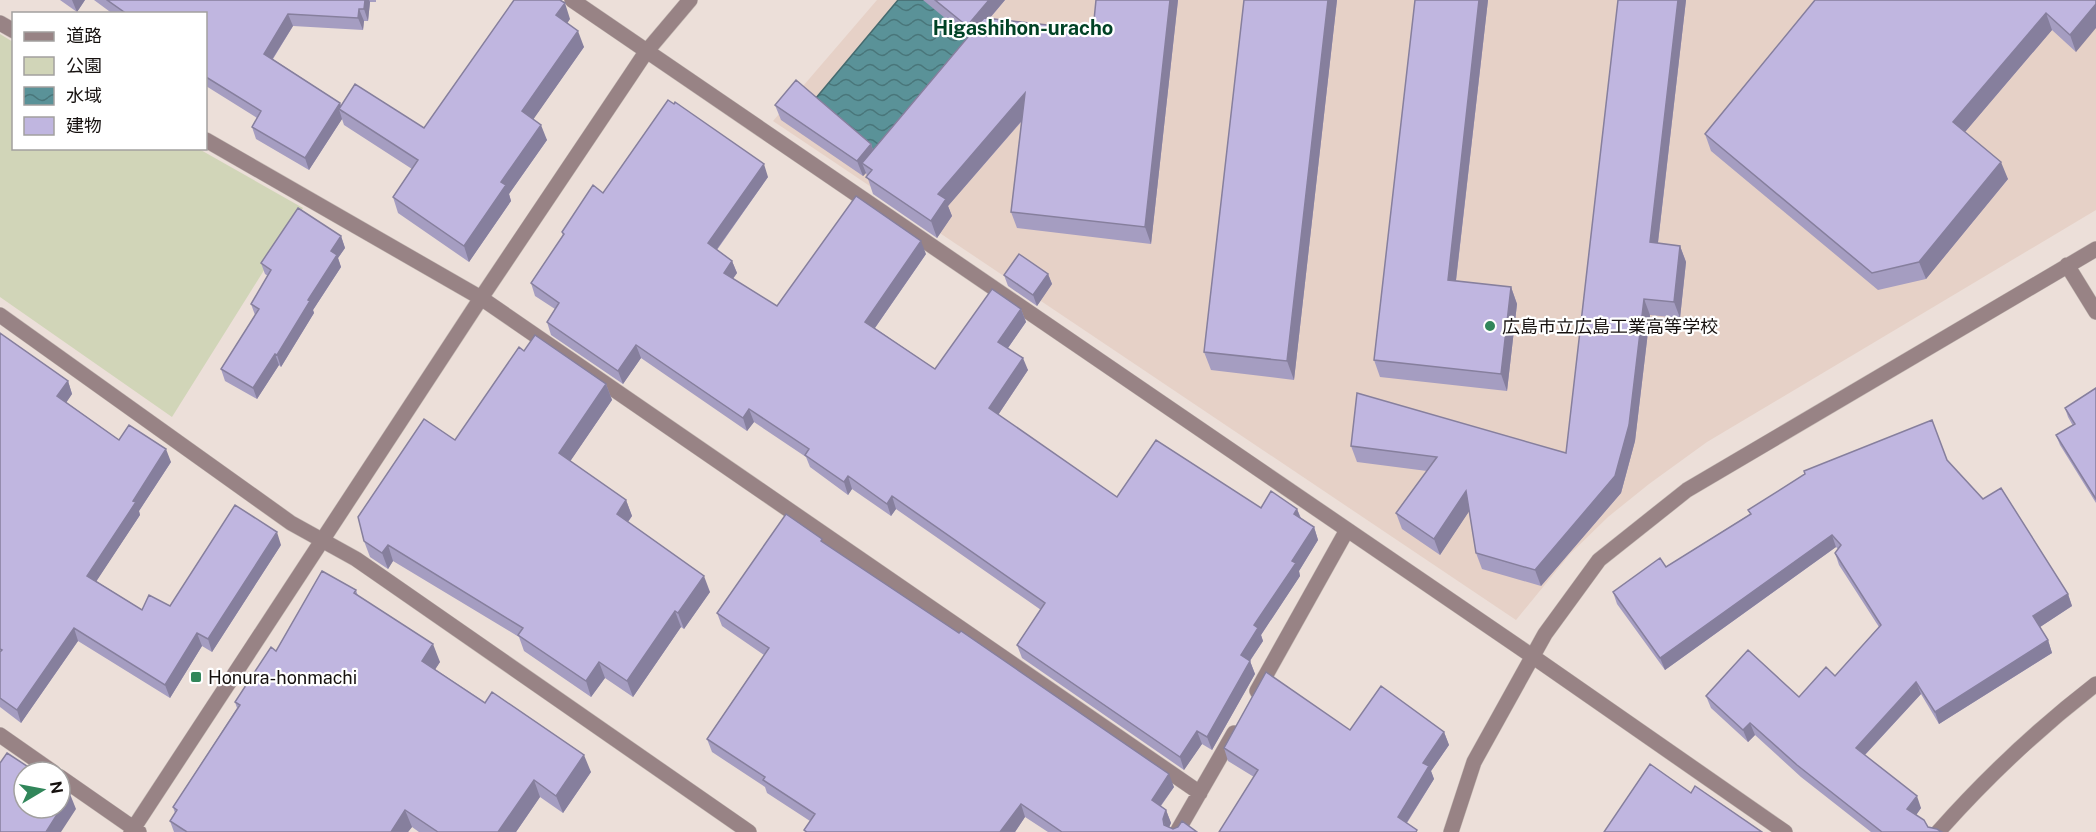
<svg xmlns="http://www.w3.org/2000/svg" width="2096" height="832" font-family="'Public Sans','Noto Sans JP',sans-serif">
<style>
.built{fill:#e6d1c7}
.park{fill:#d1d5b8}
.water{fill:url(#water-waves);stroke:#466b6f;stroke-width:1.5}
.lines{fill:none;stroke-linecap:round;stroke-linejoin:round}
.minor-casing{stroke:#c5bab5;stroke-width:16}
.minor{stroke:#988385;stroke-width:15}
.wall{fill:#a59dc1}
.shaded-wall{fill:#867f9d}
.building{fill:#c0b6e0;stroke:#867f9d;stroke-width:1.5}
.poi-dot{fill:#31865a;stroke:#fff;stroke-width:2}
.labels{text-anchor:middle;dominant-baseline:central;stroke-width:4.5;stroke-linejoin:round;paint-order:stroke}
.poi-label{font-size:18px;fill:#16110f;stroke:#fff;text-anchor:start}
.neighbourhood-label{font-size:20px;font-weight:bold;fill:#004225;stroke:#fff}
</style>
<defs>
<pattern id="water-waves" width="16" height="10" patternUnits="userSpaceOnUse" patternTransform="scale(1.5)"><rect width="16" height="10" fill="#5a9298"/><path d="M0 5q4-4 8 0t8 0" fill="none" stroke="#49767a"/></pattern>
</defs>
<rect width="100%" height="100%" fill="#ecdfd9"/>
<path class="built" d="M877 0H2096V210L1707 442 1649 484 1608 517 1570 554 1516 620 773 121Z"/>
<path class="park" d="M0 34 13 42 14 148 199 149 303 208 172 417 0 297Z"/>
<path class="water" d="M898 0H925L980 46 882 164 811 104Z"/>
<g class="lines">
<defs>
<path id="minor" d="M572 0 1532 656 1785 832
M0 23 14 31
M206 140 481 298 1200 793
M2067 265 2096 312
M0 315 291 523 356 559 749 832
M1257 691 1347 530
M0 735 53 772
M60 777 139 832
M131 832 481 298 630 76 646 52 690 0
M1177 832 1234 733
M1451 832 1474 762 1545 634 1599 560 1687 490 2096 249
M1938 832C1986 778 2039 728 2096 684"/>
</defs>
<use href="#minor" class="minor-casing"/>
<use href="#minor" class="minor"/>
</g>
<path class="wall" d="M60 0H85L77 12Z
M94 0H376V2H370L368 21H364L363 30 293 26 273 59 340 103 341 106 424 128 570 19 567 23 584 47 533 119 547 140 509 194 511 201 469 262 398 213 393 197 412 169 344 125 342 119 309 170 256 139 252 127 257 118 206 86V14H113Z
M923 0H1005L990 18 1093 30 1096 0H1178L1151 244 1017 228 1011 212 1022 121 948 206 952 216 937 238 873 194 866 173 863 176 781 120 775 105 871 144 873 150 968 37Z
M1244 0H1337L1294 380 1211 370 1204 352Z
M1415 0H1488L1456 281 1511 287 1517 304 1507 391 1380 377 1374 360Z
M1618 0H1686L1658 243 1680 246 1686 262 1680 318 1650 315 1635 441 1621 493 1541 586 1482 569 1476 553 1469 511 1440 555 1402 529 1396 513 1427 471 1357 462 1351 446 1566 453Z
M1815 0H2096L2076 52 2052 30 1965 132 2008 179 1926 279 1878 290 1711 151 1705 134Z
M768 177 717 250 732 261 737 273 733 279 777 306 926 254 875 328 935 369 1021 309 1026 322 1008 348 1028 370 998 415 1117 497 1261 508 1297 509 1301 518 1314 527 1318 540 1299 571 1300 576 1261 635 1263 641 1250 661 1255 674 1212 750 1202 744 1184 770 1022 658 1017 645 1041 610 896 509 891 516 852 489 848 495 810 467 806 457 754 422 747 431 641 358 623 384 551 335 547 322 555 309 535 296 531 283 563 236 562 232 603 193Z
M341 236 345 248 338 258 341 267 313 310 314 313 281 367 279 365 257 399 225 381 221 369 255 315 251 304 268 276 265 274 261 263Z
M1048 274 1052 284 1037 306 1008 286 1004 275Z
M0 333 68 381 72 394 66 402 119 440 171 462 139 511 140 515 96 581 142 610 170 606 281 545 212 652 202 646 170 698 78 641 21 723 0 707Z
M524 351 606 384 612 400 570 461 626 500 632 516 628 522 710 592 684 629 681 627 633 697 605 678 591 697 524 651 519 637 393 561 388 569 370 557 364 541 455 440Z
M2096 388V503L2060 445 2056 435 2073 426 2068 417 2065 408Z
M1947 460 2068 594 2072 606 2040 627 2048 640 2052 653 1939 724 1921 694 1865 755 1921 808 1916 815 1928 827 1942 832H1871L1801 777 1755 735 1748 742 1711 708 1706 696 1799 697 1835 676 1879 627 1839 565 1835 553 1838 549 1836 547 1665 670 1617 604 1613 592 1666 567 1750 514 1748 510Z
M824 543 1174 787 1161 806 1166 810 1171 823 1169 827 1173 829 1197 832H1048L1025 817 1015 832H805L804 830 810 821 767 793 765 787 712 752 707 739 764 655 722 626 717 613Z
M356 590 358 596 440 662 435 669 591 772 563 813 540 797 516 832H419L412 827 408 832H174L170 821 175 813 173 807 237 708 235 702 276 651Z
M1350 730 1444 732 1449 745 1431 771 1434 779 1407 823 1254 777 1228 761 1224 748Z"/>
<path class="shaded-wall" d="M72 0H85L77 12Z
M365 0H369L370 2 368 21 364 9Z
M989 0H1005L972 39 967 26Z
M1170 0H1178L1151 244 1145 227Z
M1328 0H1337L1294 380 1287 361Z
M1479 0H1488L1454 297 1448 280Z
M1678 0H1686L1656 259 1650 242Z
M565 3 570 19 562 31 556 15Z
M2096 4V28L2076 52 2070 35Z
M359 9 364 21 363 30 358 18Z
M2046 13 2052 30 1959 139 1953 122Z
M288 14 293 26 268 66 264 54Z
M578 31 584 47 528 127 522 111Z
M1025 93 1031 110 948 206 952 216 937 238 931 221 938 194Z
M340 103 343 113 339 109 342 119 309 170 305 158Z
M541 125 547 140 509 194 511 201 469 262 464 246 501 182Z
M871 144 876 159 862 163 866 173 863 176 857 161Z
M2001 162 2008 179 1926 279 1919 262Z
M764 164 768 177 712 256 708 243Z
M341 236 345 248 338 258 341 267 313 310 314 313 281 367 277 355 308 300 331 251Z
M921 241 926 254 870 335 865 322Z
M1680 246 1686 262 1680 318 1674 302Z
M732 261 737 273 728 285 724 273Z
M1048 274 1052 284 1037 306 1033 295Z
M1511 287 1517 304 1507 391 1501 374Z
M1644 299 1650 315 1635 441 1621 493 1541 586 1535 570Z
M1021 309 1026 322 1003 355 998 342Z
M636 345 641 358 623 384 618 371Z
M275 354 279 365 257 399 253 388Z
M1023 358 1028 370 994 421 989 408Z
M68 381 72 394 62 409 57 396Z
M606 384 612 400 565 469 559 453Z
M749 409 754 422 747 431 743 418Z
M166 449 171 462 139 511 140 515 92 588 87 576 133 501Z
M848 476 852 489 848 495 844 482Z
M1466 491 1472 507 1440 555 1434 539Z
M892 496 896 509 891 516 887 504Z
M626 500 632 516 622 530 617 514Z
M1297 509 1302 522 1294 514Z
M1314 527 1318 540 1299 571 1300 576 1261 635 1263 641 1245 668 1241 655 1254 625 1292 561Z
M277 532 281 545 212 652 208 639Z
M1832 535 1836 547 1665 670 1660 658Z
M388 545 393 561 388 569 382 553Z
M704 576 710 592 684 629 678 613Z
M2068 594 2072 606 2037 629 2033 616Z
M675 611 681 627 633 697 627 681Z
M74 628 78 641 21 723 17 710Z
M197 633 202 646 170 698 165 685Z
M2048 640 2052 653 1939 724 1935 712Z
M433 644 440 662 429 679 422 661Z
M1250 661 1255 674 1212 750 1207 737Z
M599 662 605 678 591 697 586 681Z
M1916 682 1921 694 1860 760 1856 748Z
M1750 723 1755 735 1748 742 1743 730Z
M1197 731 1202 744 1184 770 1180 757Z
M1444 732 1449 745 1431 771 1434 779 1402 830 1398 817 1423 763Z
M584 755 591 772 563 813 556 796Z
M1169 774 1174 787 1156 812 1152 800Z
M534 780 540 797 516 832H498Z
M70 794 76 809 61 832H46Z
M1917 796 1921 808 1912 821 1907 809Z
M1021 804 1025 817 1015 832H1000Z
M405 810 412 827 408 832H391Z
M1166 810 1171 823 1167 832 1163 819Z"/>
<path class="building" d="M107 0H365L364 9H359L358 18 288 14 264 54 340 103 305 158 252 127 261 111 206 77V14H127Z
M514 0H560L565 3 556 15 578 31 522 111 541 125 501 182 506 185 464 246 393 197 418 160 339 109 355 84 424 128Z
M935 0H989L967 26Z
M1096 0H1170L1145 227 1011 212 1025 93 938 194 946 199 931 221 866 177 872 170 862 163 984 18 1093 30Z
M1244 0H1328L1287 361 1204 352Z
M1415 0H1479L1448 280 1511 287 1501 374 1374 360Z
M1618 0H1678L1650 242 1680 246 1674 302 1644 299 1629 425 1615 476 1535 570 1476 553 1466 491 1434 539 1396 513 1437 457 1351 446 1357 393 1566 453Z
M1815 0H2096V4L2070 35 2046 13 1953 122 2001 162 1919 262 1872 273 1705 134Z
M796 80 871 144 857 161 775 105Z
M668 100 674 104 675 102 764 164 708 243 732 261 724 273 777 306 856 196 921 241 865 322 935 369 992 289 1021 309 998 342 1023 358 989 408 1117 497 1156 440 1261 508 1271 491 1297 509 1294 514 1314 527 1292 561 1296 563 1254 625 1258 628 1241 655 1250 661 1207 737 1197 731 1180 757 1017 645 1045 603 892 496 887 504 848 476 844 482 805 455 809 449 749 409 743 418 636 345 618 371 547 322 559 303 531 283 564 234 562 232 593 185 603 193Z
M298 208 341 236 331 251 337 255 308 300 310 301 277 355 275 354 253 388 221 369 259 309 251 304 271 270 261 263Z
M1019 254 1048 274 1033 295 1004 275Z
M0 333 68 381 57 396 119 440 129 425 166 449 133 501 136 502 87 576 142 610 149 595 170 606 235 505 277 532 208 639 197 633 165 685 74 628 17 710 0 698V652L2 650 0 649Z
M535 335 606 384 559 453 626 500 617 514 704 576 678 613 675 611 627 681 599 662 586 681 518 635 523 628 388 545 382 553 364 541 358 517 424 419 455 440 519 347 524 351Z
M2096 388V499L2056 435 2075 424 2065 408Z
M1932 420 1947 460 1983 499 2001 488 2068 594 2033 616 2048 640 1935 712 1916 682 1856 748 1917 796 1907 809 1924 820 1928 827 1937 829 1942 832H1882L1797 765 1750 723 1743 730 1706 696 1748 650 1799 697 1826 667 1835 676 1881 625 1835 553 1841 545 1832 535 1660 658 1613 592 1660 558 1666 567 1751 514 1748 510 1805 474 1804 471Z
M786 514 822 539 821 541 959 633 961 631 1169 774 1152 800 1166 810 1163 819 1164 825 1173 829 1178 827 1182 821 1197 832H1062L1021 804 1000 832H807L804 830 815 814 763 780 765 777 707 739 769 648 717 613Z
M322 571 356 590 354 593 433 644 422 661 485 703 492 692 584 755 556 796 534 780 498 832H438L405 810 391 832H187L170 821 177 810 173 807 240 705 235 702 271 647 276 651Z
M1266 672 1350 730 1381 686 1444 732 1423 763 1429 766 1398 817 1417 830 1416 832H1219L1258 770 1224 748Z
M7 753 36 772H24V808H60V787L70 794 46 832H0V763Z
M1650 764 1691 793 1695 786 1762 832H1604Z"/>
<g class="poi-dot">
<circle cx="1490" cy="326" r="6"/>
<rect x="190" y="671" width="12" height="12" rx="3"/>
</g>
<g class="labels">
<g class="poi-label">
<text x="1502" y="326">広島市立広島工業高等学校</text>
<text x="208" y="677">Honura-honmachi</text>
</g>
<g class="neighbourhood-label">
<text x="1023" y="28">Higashihon-uracho</text>
</g>
</g>
<rect x="12" y="12" width="195" height="138" fill="#ffffff" stroke="#a2a09f" stroke-width="1.5"/>
<rect x="24" y="32" width="30" height="9" fill="#988385" stroke="#a2a09f" stroke-width="1.5"/>
<text x="66" y="42" font-size="18" fill="#16110f">道路</text>
<rect x="24" y="57" width="30" height="18" fill="#d1d5b8" stroke="#a2a09f" stroke-width="1.5"/>
<text x="66" y="72" font-size="18" fill="#16110f">公園</text>
<rect x="24" y="87" width="30" height="18" fill="url(#water-waves)" stroke="#a2a09f" stroke-width="1.5"/>
<text x="66" y="102" font-size="18" fill="#16110f">水域</text>
<rect x="24" y="117" width="30" height="18" fill="#c0b6e0" stroke="#a2a09f" stroke-width="1.5"/>
<text x="66" y="132" font-size="18" fill="#16110f">建物</text>
<g transform="translate(42 790) rotate(80)"><circle r="28" fill="#ffffff" stroke="#a2a09f" stroke-width="1.5"/>
<path d="M0-4.5L10 22L0 15L-10 22Z" fill="#31865a"/>
<text y="-9" font-size="16" font-weight="bold" text-anchor="middle" fill="#16110f">N</text>
</g>
</svg>
